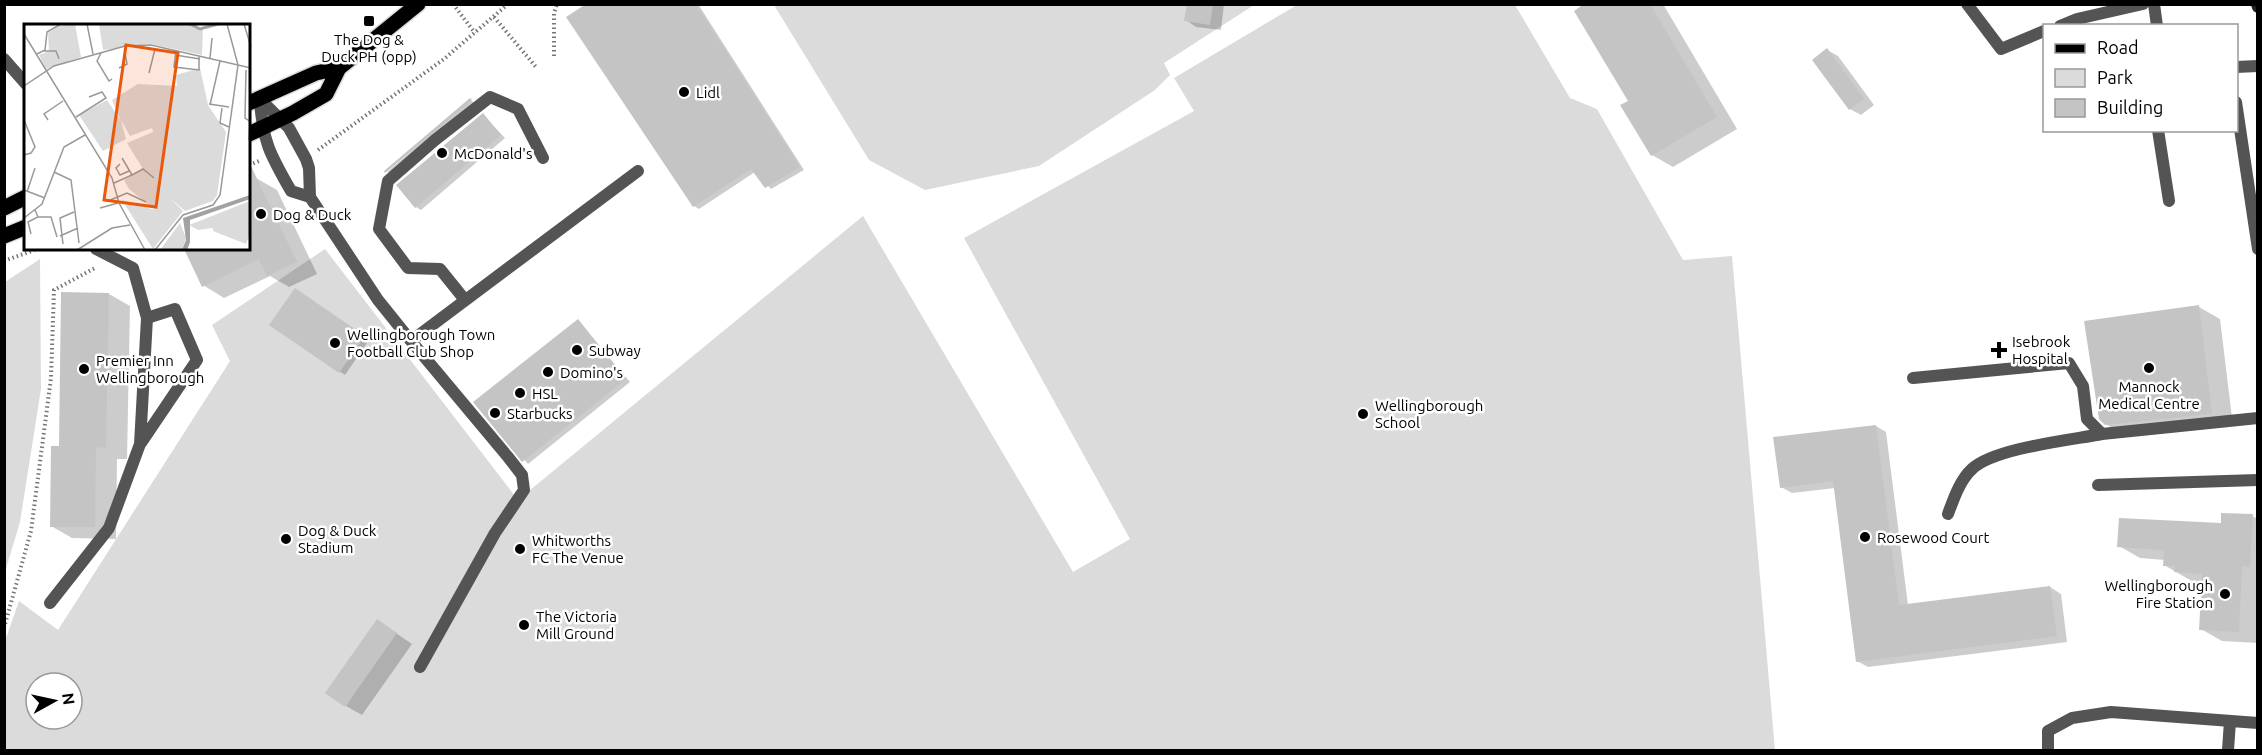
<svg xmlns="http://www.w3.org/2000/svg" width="2262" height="755" font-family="Ubuntu,sans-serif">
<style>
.green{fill:#dbdbdb;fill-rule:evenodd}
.shadow{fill:#0003}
.building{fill:#c4c4c4}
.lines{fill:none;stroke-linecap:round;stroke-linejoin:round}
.primary-casing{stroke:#dbdbdb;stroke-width:18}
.path{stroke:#767676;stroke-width:4;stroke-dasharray:1.5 3;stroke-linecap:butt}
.service{stroke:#545454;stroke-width:12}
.secondary{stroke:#212121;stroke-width:12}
.primary{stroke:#000;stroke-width:15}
.poi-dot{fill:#000;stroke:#fff;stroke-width:2}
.labels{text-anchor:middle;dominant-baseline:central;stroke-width:5;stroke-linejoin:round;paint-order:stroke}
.poi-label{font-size:15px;fill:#000;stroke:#fff;text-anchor:start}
.inset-river{fill:none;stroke:#a2a2a2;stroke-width:3}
.inset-road{fill:none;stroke:#999;stroke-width:1.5}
.view{fill:#e8590c;fill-opacity:0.15;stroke:#e8590c;stroke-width:3}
.inset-edge{fill:none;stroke:#000;stroke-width:3}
</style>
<rect width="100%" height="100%" fill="#fff"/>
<path class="green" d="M774 5H1254L1164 63 1170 75 1155 90 1039 166 925 190 869 160Z
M1297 5H1515L1570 98 1597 109 1683 260 1732 256 1775 750H5V641L19 601 58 630 230 361 212 325 325 249 518 500 863 216 1073 572 1130 539 964 238 1194 111 1174 78ZM36 683H72V719H36Z
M40 259 41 389 20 522 5 572V282Z"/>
<path class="shadow" d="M589 4H698L804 170 771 189 755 172 699 209 694 206Z
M1188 4H1224L1221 30 1196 27 1186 20Z
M1587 4H1663L1737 129 1673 167 1652 155Z
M1827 50 1838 56 1874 105 1861 115 1850 109Z
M470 100 475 103 391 174 387 172Z
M483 115 505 138 421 210 416 207Z
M256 178 277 190 317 274 289 287 270 276 224 298 203 285 186 249H249V181Z
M300 292 369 340 345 375 271 325Z
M109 294 130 306 127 459H117L116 539 72 538 51 526 60 448Z
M2199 307 2220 319 2233 426 2127 437 2106 424Z
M578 321 630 382 528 464 475 403Z
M1876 426 1886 432 1908 605 2050 587 2061 594 2067 642 1868 667 1857 661 1835 488 1792 493 1781 487Z
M2252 516 2258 519V643L2222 641 2201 629 2203 584H2197L2164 565 2165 560 2140 558 2119 546Z
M393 631 412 644 362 715 346 706Z"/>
<path class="building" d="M586 4H696L800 167 765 188 751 169 693 207 566 17Z
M1187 4H1213L1210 25 1184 21Z
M1584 4H1650L1717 117 1651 156 1620 105 1628 101 1574 11Z
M1827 48 1864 99 1849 110 1812 60Z
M470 98 472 100 385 173 384 171Z
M483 113 501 135 415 208 396 185Z
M249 162 297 262 267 276 259 259 202 287 184 249H249Z
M295 288 365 336 339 373 269 325Z
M61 292 109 293 106 448 96 447 95 527H50L51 446H59Z
M2199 305 2212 414 2105 425 2099 419 2084 321Z
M578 319 626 379 522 462 473 402Z
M1876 425 1899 605 2050 586 2057 636 1856 662 1833 481 1780 488 1773 437Z
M2221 513 2253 514 2250 567 2242 566 2239 632 2199 630 2202 574 2174 572 2175 566H2163L2164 550 2117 547 2119 518 2221 523Z
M377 619 397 633 345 707 325 693Z"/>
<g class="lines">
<defs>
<path id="primary" d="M249 103 316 73 339 68 418 4
M249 134 293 113 326 94 339 68
M4 208 26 197
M4 236 26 227"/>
</defs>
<use href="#primary" class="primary-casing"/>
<path class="path" d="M453 4 475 33
M494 17 536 67
M554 56V13L557 4
M318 150 444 59 508 4
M249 165 259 161
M4 261 37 249
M4 628 31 531 51 378 54 290 95 268"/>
<path class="service" d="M1967 4 2001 49 2044 31
M2154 4 2157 26
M2060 26 2077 19 2143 4
M4 59 26 84
M2236 67 2258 66
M260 99 289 128 306 159 309 168 310 197 378 300 411 341 638 171
M260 99C262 141 271 156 291 191L310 197
M2236 102 2258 249
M2158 130 2169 201
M465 300 440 269 408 268 379 229 388 181 435 140 490 97 518 109 543 158
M411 341 508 457 522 475 524 490 495 533 420 667
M1913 378 2069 363 2083 386 2087 419 2102 434 2258 418
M141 443 197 360 175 309 147 318
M2098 485 2258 480
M1948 514C1954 498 1960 480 1972 469 1994 448 2071 440 2102 434
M50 603 109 528 140 444 147 318 133 268 96 249
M2048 750V731L2072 718 2111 712 2258 723
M2228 750 2230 721"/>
<path class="secondary" d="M2257 4 2258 7"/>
<use href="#primary" class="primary"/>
</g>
<g class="poi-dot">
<rect x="363" y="15" width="12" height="12" rx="3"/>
<circle cx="684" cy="92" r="6"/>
<circle cx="442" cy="153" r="6"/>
<circle cx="261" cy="214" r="6"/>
<circle cx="335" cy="343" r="6"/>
<circle cx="577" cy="350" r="6"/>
<path d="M1996 341h6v6h6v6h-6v6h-6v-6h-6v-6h6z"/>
<circle cx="2149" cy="368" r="6"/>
<circle cx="84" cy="369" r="6"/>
<circle cx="548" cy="372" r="6"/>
<circle cx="520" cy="393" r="6"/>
<circle cx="495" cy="413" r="6"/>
<circle cx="1363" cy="414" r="6"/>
<circle cx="1865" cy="537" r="6"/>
<circle cx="286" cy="539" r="6"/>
<circle cx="520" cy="549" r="6"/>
<circle cx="2225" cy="594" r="6"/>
<circle cx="524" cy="625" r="6"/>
</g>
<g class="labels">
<g class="poi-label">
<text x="369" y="39" text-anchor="middle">The Dog &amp;<tspan x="369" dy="17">Duck PH (opp)</tspan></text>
<text x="696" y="92">Lidl</text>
<text x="454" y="153">McDonald's</text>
<text x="273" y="214">Dog &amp; Duck</text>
<text x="347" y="334">Wellingborough Town<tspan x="347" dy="17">Football Club Shop</tspan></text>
<text x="2012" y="341">Isebrook<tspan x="2012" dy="17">Hospital</tspan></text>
<text x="589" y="350">Subway</text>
<text x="96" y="360">Premier Inn<tspan x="96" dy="17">Wellingborough</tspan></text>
<text x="560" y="372">Domino's</text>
<text x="2149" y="386" text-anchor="middle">Mannock<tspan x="2149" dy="17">Medical Centre</tspan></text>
<text x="532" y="393">HSL</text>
<text x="1375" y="405">Wellingborough<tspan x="1375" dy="17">School</tspan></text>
<text x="507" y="413">Starbucks</text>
<text x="298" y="530">Dog &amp; Duck<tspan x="298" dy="17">Stadium</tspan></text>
<text x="1877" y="537">Rosewood Court</text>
<text x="532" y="540">Whitworths<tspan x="532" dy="17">FC The Venue</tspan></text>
<text x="2213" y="585" text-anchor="end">Wellingborough<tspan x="2213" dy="17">Fire Station</tspan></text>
<text x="536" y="616">The Victoria<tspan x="536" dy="17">Mill Ground</tspan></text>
</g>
</g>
<g transform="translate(24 24)">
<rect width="226" height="226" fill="#fff"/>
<path d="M51 0 57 33 22 45 15 31 25 27 24 9 35 2ZM75 0H165L179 5 178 31 127 20 79 26ZM176 44 184 81 202 108 193 171 189 177 161 187 146 174 159 187 129 225 98 176 131 186 105 165 100 156 119 145 103 119 129 108 128 104 106 112 97 96 102 115 79 127 55 91 83 76 97 97 88 76 114 60 153 62 152 51ZM226 177V209L222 220 189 207V204L174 206 165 201ZM156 199 162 214 158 226H136Z" fill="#dbdbdb"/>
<path d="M226 171V175L166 196V218L163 226H158L162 216 159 194Z" fill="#a2a2a2"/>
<path class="inset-river" d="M166 0 176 5 194 0"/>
<path class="inset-road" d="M63 0 69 30M220 0 227 23M0 10 88 154 95 179 121 226M119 24 131 25 125 49M20 27H32L35 35M152 27 150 43 175 46V33M77 29 73 37 85 57 88 55M13 30 21 26 23 8 37 0M151 31 176 35M186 34 188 14M95 44 103 40 101 29M222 46 221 94 227 98M0 62 30 42 101 22 127 21 227 44M185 80 205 83M186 81 196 37M198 84 196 99 205 103M52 93 82 74 78 68 65 73M0 96 11 123 7 129 0 131M24 96 20 90 39 77M225 116 226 98M96 140 92 144 96 151 105 147M30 148 47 156 55 219M108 151 119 145 130 154M90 159 108 151 98 134M0 166 21 174M3 168 11 144M84 177 103 169 122 178M76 184 94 179M14 193H27L33 213M0 194 18 180 40 123 61 111M7 210 4 198 14 193 11 186M36 212 54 204M39 220 36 194 50 188M53 226 88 204 106 201M131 226 159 191 189 181 196 171 214 41 203 0"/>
<path class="view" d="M102 21 154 29 132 183 80 176Z"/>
<rect width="226" height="226" class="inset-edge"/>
</g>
<rect width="2262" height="755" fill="none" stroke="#000000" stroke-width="12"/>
<rect x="2043" y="24" width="195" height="108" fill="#ffffff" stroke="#999999" stroke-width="1.5"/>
<rect x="2055" y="44" width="30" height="9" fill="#000000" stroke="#999999" stroke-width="1.5"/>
<text x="2097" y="54" font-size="18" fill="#000000">Road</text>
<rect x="2055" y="69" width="30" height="18" fill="#dbdbdb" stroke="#999999" stroke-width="1.5"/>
<text x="2097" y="84" font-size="18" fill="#000000">Park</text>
<rect x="2055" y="99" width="30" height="18" fill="#c4c4c4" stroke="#999999" stroke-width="1.5"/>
<text x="2097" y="114" font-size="18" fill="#000000">Building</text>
<g transform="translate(54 701) rotate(82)"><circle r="28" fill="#ffffff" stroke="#999999" stroke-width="1.5"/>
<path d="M0-4.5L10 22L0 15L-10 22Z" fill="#000000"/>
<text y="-9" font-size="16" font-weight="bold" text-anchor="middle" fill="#000000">N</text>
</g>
</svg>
